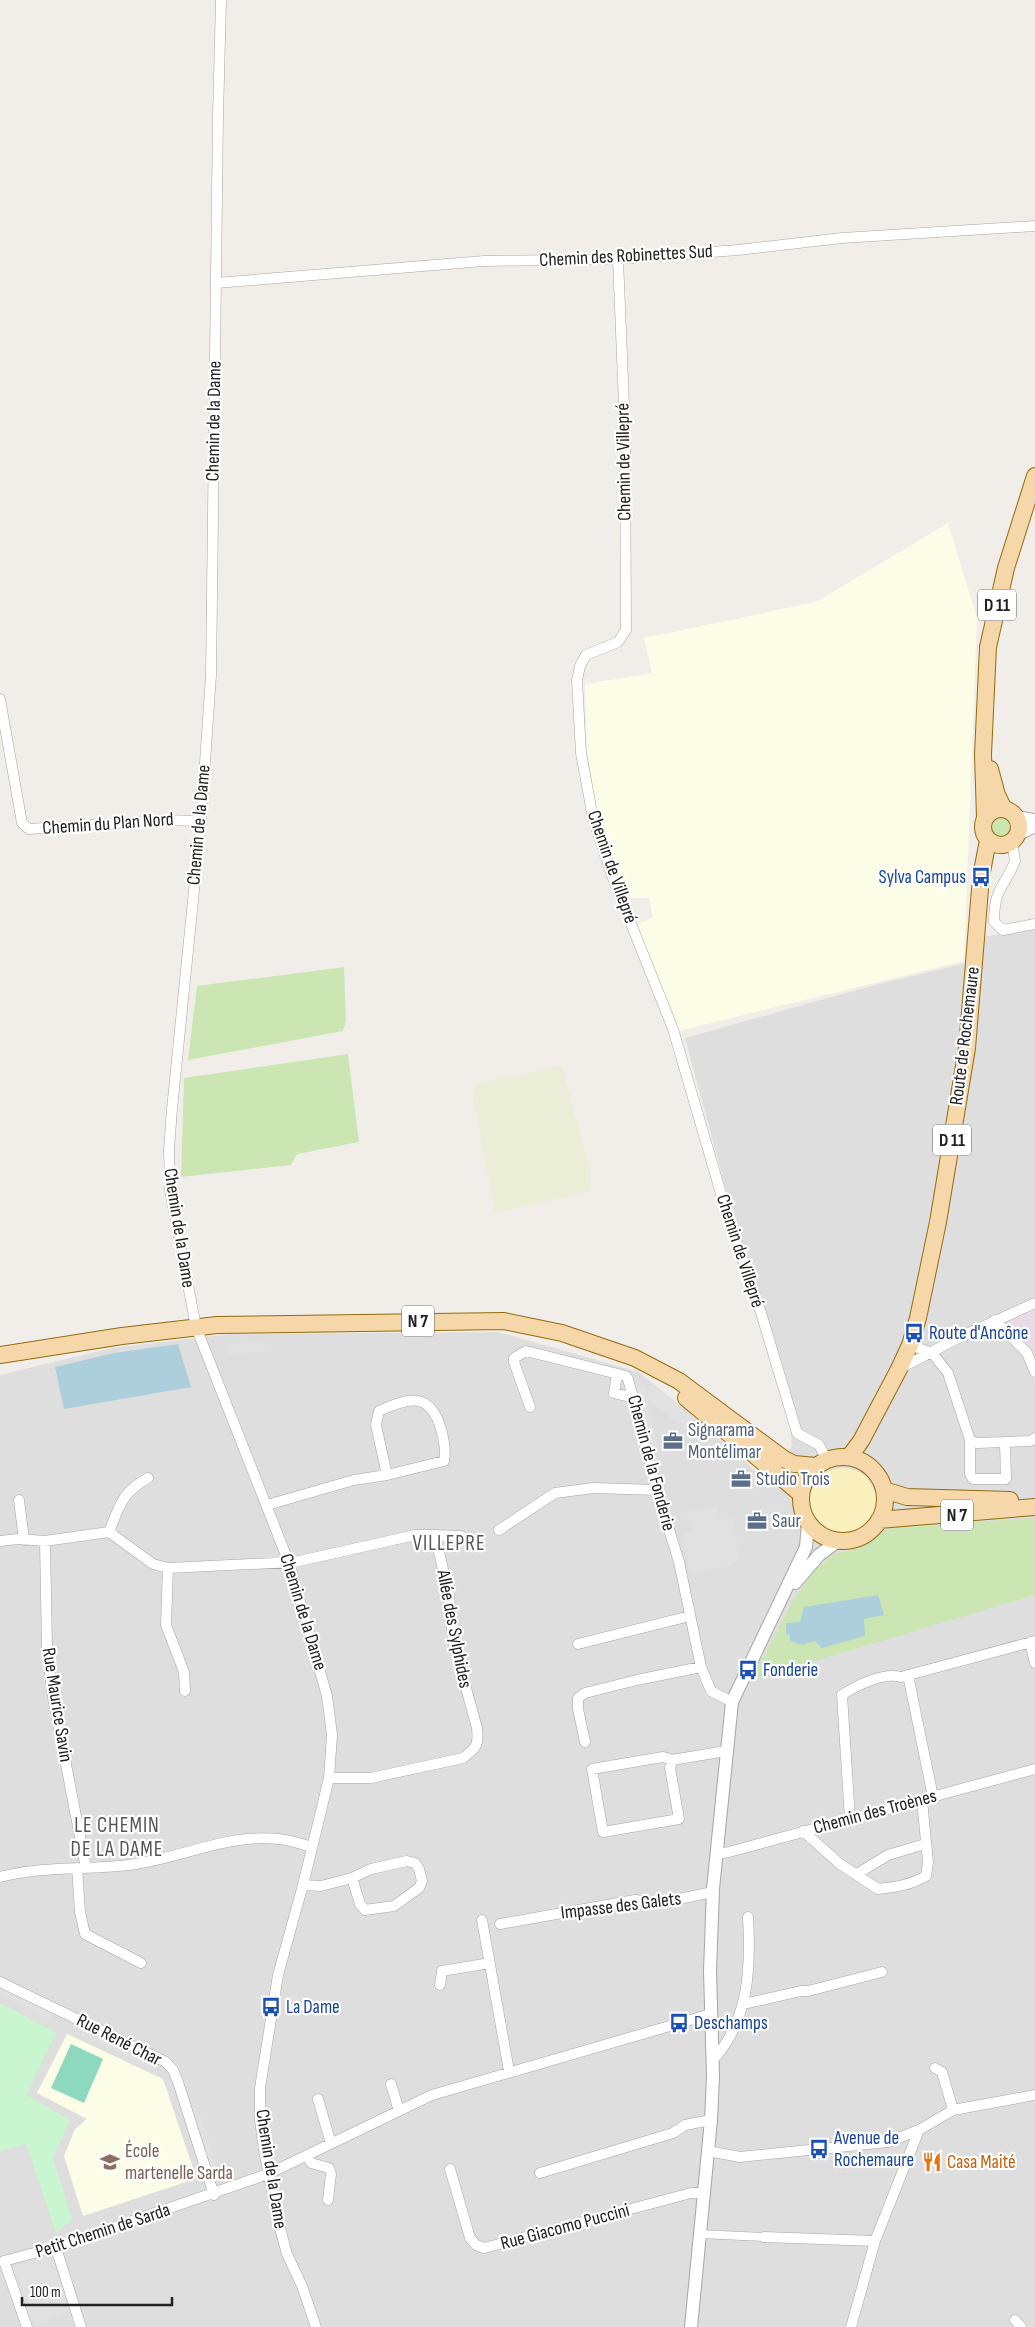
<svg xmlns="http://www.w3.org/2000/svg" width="1035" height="2327" font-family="'Sofia Sans Condensed',sans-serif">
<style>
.residential{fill:#dfdede}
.industrial{fill:#e9dbe6}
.education{fill:#fcfde6}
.farmland{fill:#ebeed6}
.grass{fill:#cbe6b3}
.sand{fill:#faf0be}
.park{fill:#caf6cf}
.pitch{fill:#8dd9bf}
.parking{fill:#e1e1e1}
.water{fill:#adcfdb}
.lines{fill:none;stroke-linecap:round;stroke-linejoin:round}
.pedestrian-casing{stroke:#a5a5a5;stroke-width:9}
.minor-casing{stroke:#a5a5a5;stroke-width:11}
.tertiary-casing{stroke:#a5a5a5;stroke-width:14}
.primary-casing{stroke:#936b0b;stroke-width:18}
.pedestrian{stroke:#fff;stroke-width:8}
.minor{stroke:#fff;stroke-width:10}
.tertiary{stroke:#fff;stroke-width:12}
.primary{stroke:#f6d7a9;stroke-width:16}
.labels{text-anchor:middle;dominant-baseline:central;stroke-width:4.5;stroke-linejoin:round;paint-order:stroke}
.shield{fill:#fff;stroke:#646464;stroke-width:1}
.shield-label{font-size:18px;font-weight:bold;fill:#212121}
.street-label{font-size:19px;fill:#212121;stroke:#fff}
.transit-label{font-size:19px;fill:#164399;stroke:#fff;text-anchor:start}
.service-label{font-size:19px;fill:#4e5e75;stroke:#fff;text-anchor:start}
.education-label{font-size:19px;fill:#785e54;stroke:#fff;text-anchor:start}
.food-label{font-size:19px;fill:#c56008;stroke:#fff;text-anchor:start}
.quarter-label{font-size:21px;letter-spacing:1px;fill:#545454;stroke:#fff}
</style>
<rect width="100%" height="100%" fill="#f1eee9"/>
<path class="residential" d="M1035 928V1310L1004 1324 1035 1360V2327H0V1375L112 1348 230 1334 498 1332 639 1372 712 1432 769 1483 792 1445 786 1376 728 1197 685 1038 871 986 966 963 983 937Z"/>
<path class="industrial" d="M1035 1310V1360L1004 1324Z"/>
<path class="education" d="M948 523 977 618 964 961 678 1031 637 925 653 917 649 898H627L611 859 597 814 587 749 585 684 652 673 644 638 816 602Z
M67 2034 163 2079 194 2171 189 2181 83 2216 64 2156 75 2129 87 2119 37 2093Z"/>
<path class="farmland" d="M562 1066 591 1174 589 1191 495 1213 473 1097 475 1084Z"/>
<path class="grass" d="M989 828a12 12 0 1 1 24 0a12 12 0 1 1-24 0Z
M344 967 346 1020 343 1031 188 1060 197 986Z
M348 1054 359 1142 297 1154 291 1165 181 1177 184 1078Z
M1035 1518V1595L752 1680 793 1600 813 1572 834 1554 863 1547 889 1528Z"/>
<path class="sand" d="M810 1501a33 33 0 1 1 66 0a33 33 0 1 1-66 0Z"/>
<path class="park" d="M0 2003 56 2033 26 2095 70 2120 53 2158 72 2220 56 2233 26 2144 0 2151Z"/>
<path class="pitch" d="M71 2044 103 2059 84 2103 51 2088Z"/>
<path class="parking" d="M264 1342 265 1351 228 1354V1345Z
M644 1384 647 1392 652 1385 689 1411 688 1414 692 1417 689 1422 691 1429 686 1431 649 1400 648 1402 656 1443 661 1446 652 1455 636 1385Z
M717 1508 720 1519 723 1520 732 1518 740 1560 731 1561 732 1565 690 1573 683 1536 684 1532 691 1531 687 1511Z
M0 1988 51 2013 50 2019 0 1994Z
M85 2029 161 2066 153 2070 79 2033Z
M198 2110 220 2174 213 2176 191 2112Z
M52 2253 70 2311 30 2326 12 2267Z"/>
<path class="water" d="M178 1344 191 1387 64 1409 55 1367 114 1353Z
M878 1595 884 1615 864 1619 865 1636 822 1648 815 1641 802 1645 790 1641V1635L786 1634V1623L800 1622 804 1607Z"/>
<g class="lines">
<defs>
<path id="pedestrian" d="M700 2234 764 2237"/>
<path id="minor" d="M221 0 218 116 211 675 201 821 172 1109 169 1149 170 1190 196 1327 289 1563 327 1696 332 1735 329 1778 303 1885 278 1975 260 2088V2120L264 2150 277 2217 287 2254 302 2286 316 2327
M618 259 625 429 626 630 618 642 586 655 580 666 577 680 581 753 593 818 612 876 673 1029 724 1204 762 1316 797 1433 819 1445 827 1460
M216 283 484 261 618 259 738 250 842 238 1035 226
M0 699 22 823 29 829 163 820 201 821
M1012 841 1015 861C1004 888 994 888 994 922L1003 930 1035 924
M995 1320 1027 1353 1035 1372
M910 1345 932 1353 948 1373 970 1440V1474L973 1479H1006L1005 1442 977 1443 970 1440
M899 1369 962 1336 1035 1303
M617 1374 614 1393 634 1398
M530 1407 514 1362V1358L526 1351 626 1376 628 1379 657 1490 679 1562 701 1667 711 1691 732 1702
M1005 1442 1030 1441 1035 1438
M19 1500 24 1540
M267 1505 354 1480 387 1475 444 1461C446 1449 444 1441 441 1429 430 1392 410 1397 379 1411L376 1425 387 1475
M499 1530 555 1493 593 1488 657 1490
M109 1532C119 1507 122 1492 148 1478
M435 1535 461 1536
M0 1541 18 1539 45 1541 109 1532 153 1564 168 1568 295 1562 415 1535H435L449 1595 453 1641 477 1728C479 1746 476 1748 463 1758L371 1778H329
M45 1541 47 1648 53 1697 86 1868
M168 1568 166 1625 184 1672 185 1691
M1030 1642 1035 1663
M578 1644 690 1616
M908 1675 933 1797
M585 1742 578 1709V1698L585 1693 637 1680 701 1667
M672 1760 670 1768 679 1819 603 1832 592 1769 663 1757 672 1760 726 1751
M850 1819 842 1695C857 1685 884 1672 901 1677L1035 1641
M803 1831 840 1864 878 1889C895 1887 911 1885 926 1876L928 1862 922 1800
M716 1854 729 1852 1035 1769
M77 1868 80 1912 85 1934 141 1963
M857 1874 888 1855 925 1844
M0 1877C42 1866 86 1870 129 1865 179 1859 228 1833 279 1839 290 1840 301 1844 312 1847
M303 1885 321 1886 352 1878 360 1904 365 1910 394 1906 419 1888 422 1881 419 1869 415 1863 407 1861 371 1869 352 1878
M482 1920 509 2071
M500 1924 635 1900 659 1903 713 1892
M0 1982 166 2062 173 2070 178 2082 214 2195
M440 1985 442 1971 490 1963
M744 2004 801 1991H808L882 1972
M712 2061C749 2022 751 1968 748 1917
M935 2068 942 2072 953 2110
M391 2084 399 2111
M318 2099 331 2144
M708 2151 740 2157 888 2142 919 2130 953 2110 1035 2095
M307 2156 311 2163 329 2168 331 2174 328 2200
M450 2169 470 2238 476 2245 484 2248 691 2193H703
M540 2173 673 2133 685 2125 711 2120
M764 2237 875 2241
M56 2248 81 2327
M1015 2320 1021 2327
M27 2327 4 2261 60 2246 268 2174 432 2095 711 2014
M851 2327 875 2241 919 2130"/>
<path id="tertiary" d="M1016 817 1035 820
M1017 835 1035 826
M795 1583 819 1555 838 1541
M691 2327 711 2120 713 2076 710 1971 713 1889 732 1702 806 1547 808 1523"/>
<path id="primary" d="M990 769 997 795 1004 809
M983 827a18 18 0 1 1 36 0a18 18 0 1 1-36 0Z
M985 818 983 754 988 647 1006 568 1035 476
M0 1355 122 1336 217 1325 504 1321 562 1333 635 1358 679 1381 784 1459 794 1464 816 1466
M686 1398 801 1494
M801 1499a42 42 0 1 1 84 0a42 42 0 1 1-84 0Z
M849 1457 861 1441 899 1369 910 1345 918 1318 938 1222 967 1048 981 877 988 840
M884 1490 907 1497 1010 1500
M879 1520 1035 1507"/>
</defs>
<use href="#pedestrian" class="pedestrian-casing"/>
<use href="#minor" class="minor-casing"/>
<use href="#tertiary" class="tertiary-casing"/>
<use href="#primary" class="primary-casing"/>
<use href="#pedestrian" class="pedestrian"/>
<use href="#minor" class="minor"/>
<use href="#tertiary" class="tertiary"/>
<use href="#primary" class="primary"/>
</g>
<defs>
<symbol id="bus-bare" viewBox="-9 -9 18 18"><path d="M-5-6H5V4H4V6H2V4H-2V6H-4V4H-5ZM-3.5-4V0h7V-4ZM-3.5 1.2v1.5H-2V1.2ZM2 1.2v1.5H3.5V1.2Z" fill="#1a4fb4" stroke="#fff" stroke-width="2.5" paint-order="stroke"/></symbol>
<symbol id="office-bare" viewBox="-9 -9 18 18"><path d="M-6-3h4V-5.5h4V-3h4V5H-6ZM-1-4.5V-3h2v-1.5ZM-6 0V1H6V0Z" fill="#5c6f8a" stroke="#fff" stroke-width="2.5" paint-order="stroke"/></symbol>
<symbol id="school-bare" viewBox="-9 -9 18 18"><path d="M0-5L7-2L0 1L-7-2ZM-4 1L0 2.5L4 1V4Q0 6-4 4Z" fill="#8d6e63" stroke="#fff" stroke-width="2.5" paint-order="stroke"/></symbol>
<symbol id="restaurant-bare" viewBox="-9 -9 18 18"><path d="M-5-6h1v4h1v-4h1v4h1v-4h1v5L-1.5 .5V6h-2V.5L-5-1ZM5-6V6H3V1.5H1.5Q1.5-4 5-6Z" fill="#e8710a" stroke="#fff" stroke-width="2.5" paint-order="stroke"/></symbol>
</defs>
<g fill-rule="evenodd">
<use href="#bus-bare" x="967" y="863" width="28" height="28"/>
<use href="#bus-bare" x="900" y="1319" width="28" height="28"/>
<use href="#office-bare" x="659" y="1427" width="28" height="28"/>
<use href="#office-bare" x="727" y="1465" width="28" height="28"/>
<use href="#office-bare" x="743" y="1507" width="28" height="28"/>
<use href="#bus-bare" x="734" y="1656" width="28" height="28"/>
<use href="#bus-bare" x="257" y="1993" width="28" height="28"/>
<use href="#bus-bare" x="665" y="2009" width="28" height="28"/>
<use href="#bus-bare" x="805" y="2135" width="28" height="28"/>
<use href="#school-bare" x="96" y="2148" width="28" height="28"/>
<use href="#restaurant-bare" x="918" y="2148" width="28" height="28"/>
</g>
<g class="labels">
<g class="shield">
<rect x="978" y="589.5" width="38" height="31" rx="4"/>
<rect x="933" y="1124.5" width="38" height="31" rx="4"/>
<rect x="402" y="1305.5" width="32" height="31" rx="4"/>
<rect x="941" y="1499.5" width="32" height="31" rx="4"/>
</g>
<g class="shield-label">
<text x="997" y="605">D 11</text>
<text x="952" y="1140">D 11</text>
<text x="418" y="1321">N 7</text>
<text x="957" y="1515">N 7</text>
</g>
<g class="street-label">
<text transform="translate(626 256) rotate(-3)">Chemin des Robinettes Sud</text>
<text transform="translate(214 421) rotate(-89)">Chemin de la Dame</text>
<text transform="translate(624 462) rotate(-91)">Chemin de Villepré</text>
<text transform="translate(108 824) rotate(-4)">Chemin du Plan Nord</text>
<text transform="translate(199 825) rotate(-85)">Chemin de la Dame</text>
<text transform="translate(612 867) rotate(71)">Chemin de Villepré</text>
<text transform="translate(965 1036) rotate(-83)">Route de Rochemaure</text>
<text transform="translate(179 1228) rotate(81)">Chemin de la Dame</text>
<text transform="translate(740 1251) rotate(72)">Chemin de Villepré</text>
<text transform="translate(651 1463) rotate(75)">Chemin de la Fonderie</text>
<text transform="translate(303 1612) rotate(73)">Chemin de la Dame</text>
<text transform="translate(454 1629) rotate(79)">Allée des Sylphides</text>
<text transform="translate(57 1705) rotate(81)">Rue Maurice Savin</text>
<text transform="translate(875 1812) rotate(-15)">Chemin des Troènes</text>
<text transform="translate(621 1906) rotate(-7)">Impasse des Galets</text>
<text transform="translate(119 2040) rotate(27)">Rue René Char</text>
<text transform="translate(271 2169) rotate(81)">Chemin de la Dame</text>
<text transform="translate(565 2227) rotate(-15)">Rue Giacomo Puccini</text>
<text transform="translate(103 2231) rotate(-18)">Petit Chemin de Sarda</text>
</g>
<g class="transit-label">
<text x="966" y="877" text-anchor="end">Sylva Campus</text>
<text x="929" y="1333">Route d'Ancône</text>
<text x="763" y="1670">Fonderie</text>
<text x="286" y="2007">La Dame</text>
<text x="694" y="2023">Deschamps</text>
<text x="834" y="2138">Avenue de<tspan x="834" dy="22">Rochemaure</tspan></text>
</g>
<g class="service-label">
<text x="688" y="1430">Signarama<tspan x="688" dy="22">Montélimar</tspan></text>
<text x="756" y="1479">Studio Trois</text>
<text x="772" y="1521">Saur</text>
</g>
<g class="education-label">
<text x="125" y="2151">École<tspan x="125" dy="22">martenelle Sarda</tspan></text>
</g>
<g class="food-label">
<text x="947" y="2162">Casa Maité</text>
</g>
<g class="quarter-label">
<text x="449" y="1543">VILLEPRE</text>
<text x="117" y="1825">LE CHEMIN<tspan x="117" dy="24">DE LA DAME</tspan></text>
</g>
</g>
<path d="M22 2297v8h150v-8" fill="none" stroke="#212121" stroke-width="2.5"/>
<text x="30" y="2297" font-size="15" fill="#212121" stroke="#ffffff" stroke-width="4" paint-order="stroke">100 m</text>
</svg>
